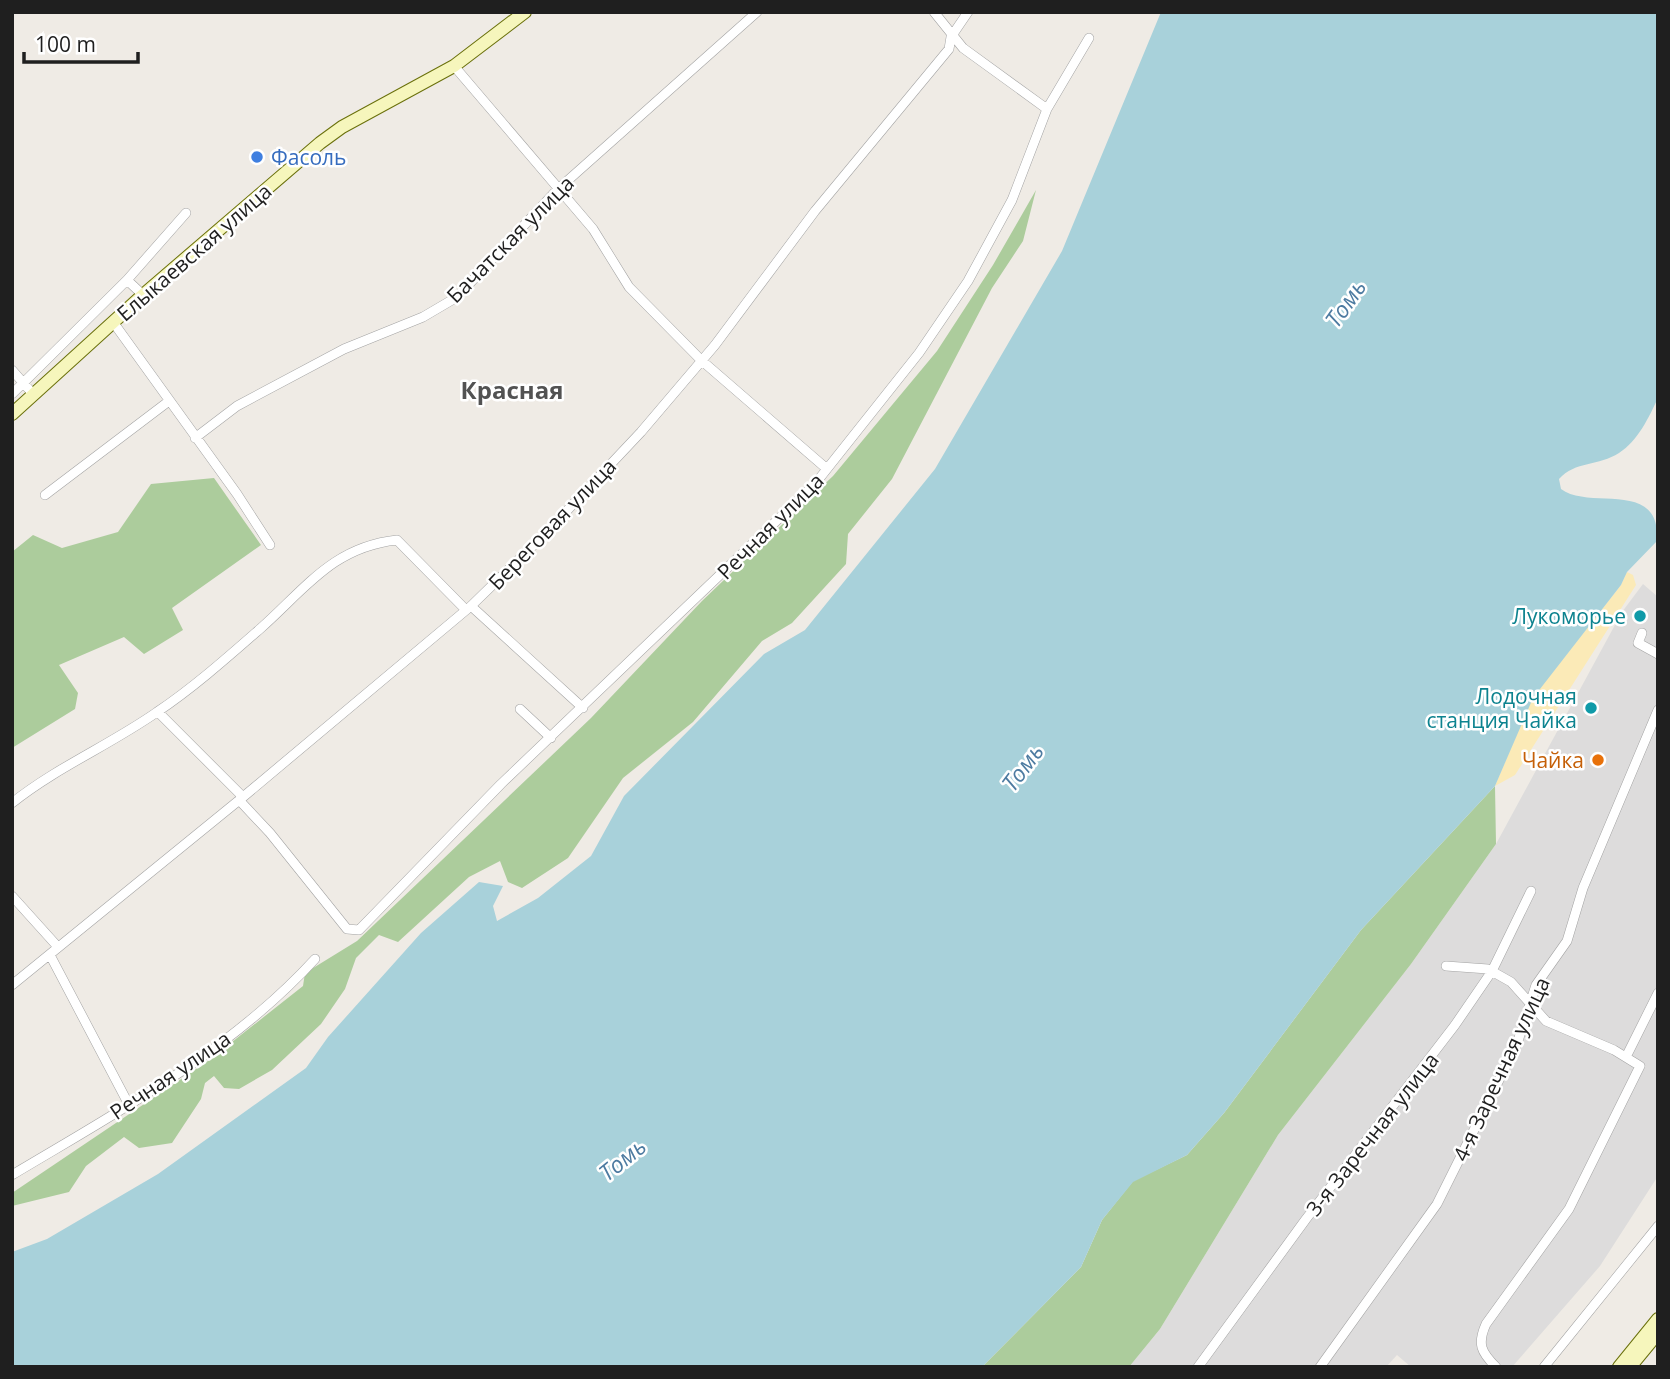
<svg xmlns="http://www.w3.org/2000/svg" width="1670" height="1379" font-family="'Open Sans',sans-serif">
<style>
.residential{fill:#dddcdc}
.forest{fill:#accc9c}
.sand{fill:#fbeab7}
.water{fill:#a8d1da}
.lines{fill:none;stroke-linecap:round;stroke-linejoin:round}
.street-casing{stroke:#a3a3a3;stroke-width:10}
.secondary-casing{stroke:#6a700b;stroke-width:14}
.street{stroke:#fff;stroke-width:9}
.secondary{stroke:#f6f6bc;stroke-width:12}
.shop-dot{fill:#3f7fe0;stroke:#fff;stroke-width:2.5}
.culture-dot{fill:#0f9aa8;stroke:#fff;stroke-width:2.5}
.food-dot{fill:#e8710a;stroke:#fff;stroke-width:2.5}
.labels{text-anchor:middle;dominant-baseline:central;stroke-width:5;stroke-linejoin:round;paint-order:stroke}
.shop-label{font-size:21px;fill:#366cbe;stroke:#fff;text-anchor:start}
.street-label{font-size:21px;fill:#1f1f1f;stroke:#fff}
.culture-label{font-size:21px;fill:#0d838f;stroke:#fff;text-anchor:end}
.food-label{font-size:21px;fill:#c56008;stroke:#fff;text-anchor:end}
.water-label{font-size:23px;font-style:italic;fill:#4d7ba1;stroke:#fff}
.quarter-label{font-size:24px;font-weight:bold;fill:#525252;stroke:#fff}
</style>
<rect width="100%" height="100%" fill="#efebe5"/>
<path class="residential" d="M1643 584 1658 597V1176L1600 1266 1512 1367H1411L1397 1355 1386 1367H1129L1160 1329 1278 1135 1411 964 1496 844 1622 612Z"/>
<path class="forest" d="M1036 190 1023 241 992 288 892 479 848 534 846 564 792 623 762 641 693 722 623 778 568 858 522 888 508 882 500 861 469 877 398 942 379 935 356 958 345 989 321 1024 272 1070 239 1089 224 1088 214 1076 205 1083 201 1099 172 1143 139 1148 124 1137 86 1166 69 1192 12 1206V1193L208 1061 303 986 305 973 357 941 591 718 702 601 833 476 937 351 993 265Z
M214 478 261 545 172 608 183 630 144 654 124 637 59 665 78 693 75 709 12 748V552L33 535 62 548 118 532 151 484Z
M1495 786 1496 844 1411 964 1278 1135 1160 1329 1129 1367H982L1081 1267 1102 1220 1133 1181 1187 1155 1224 1113 1361 930Z"/>
<path class="sand" d="M1627 572 1633 575 1636 585 1515 775 1495 786 1532 698 1621 585Z"/>
<path class="water" d="M1161 12H1658V398C1649 417 1638 441 1619 453 1599 466 1575 461 1559 479L1561 489C1590 511 1661 478 1657 541L1627 572 1621 585 1533 698 1495 786 1361 930 1224 1113 1187 1155 1133 1182 1102 1220 1081 1267 982 1367H12V1252L47 1239 158 1174 306 1068 328 1037 421 933 479 882 503 886 493 906 497 921 538 898 591 856 624 796 764 654 805 630 935 469 1062 251Z"/>
<g class="lines">
<defs>
<path id="street" d="M934 12 963 48 1047 109
M454 66 593 229 629 287 701 360 827 469
M127 280 143 295
M113 322 237 494 270 545
M12 370 33 394
M12 394 127 280 186 213
M195 438 237 406 344 349 423 317 457 297 557 190 757 12
M45 495 169 401
M471 606 583 708
M1642 633 1638 643 1658 654
M520 709 551 738
M158 712 243 797
M239 800 270 833 347 929 359 930 501 784 815 484 919 353 968 281 1012 200 1047 109 1089 38
M12 803C57 767 110 745 157 712 193 688 229 656 261 628 306 588 333 547 397 540L466 610
M12 896 58 947
M50 955 129 1105
M1446 966 1488 969 1511 982 1546 1021 1614 1050 1640 1066 1569 1209 1486 1324C1477 1344 1481 1352 1496 1367
M12 985 243 797 471 606 544 535 641 432 715 345 815 211 949 49 951 37 968 12
M1626 1057 1658 993
M12 1175C119 1111 231 1051 315 959
M1198 1367 1306 1219 1455 1025 1492 971 1531 891
M1320 1367 1437 1204 1517 1044 1536 985 1567 941 1583 888 1658 710
M1544 1367 1658 1226"/>
<path id="secondary" d="M12 414 143 295 320 143 342 127 454 66 525 12
M1619 1367 1658 1319
M1630 1367 1658 1333"/>
</defs>
<use href="#street" class="street-casing"/>
<use href="#secondary" class="secondary-casing"/>
<use href="#street" class="street"/>
<use href="#secondary" class="secondary"/>
</g>
<circle class="shop-dot" cx="257" cy="157" r="7"/>
<g class="culture-dot">
<circle cx="1640" cy="616" r="7"/>
<circle cx="1591" cy="708" r="7"/>
</g>
<circle class="food-dot" cx="1598" cy="760" r="7"/>
<g class="labels">
<g class="shop-label">
<text x="271" y="157">Фасоль</text>
</g>
<g class="street-label">
<text transform="translate(510 239) rotate(-45)">Бачатская улица</text>
<text transform="translate(194 252) rotate(-41)">Елыкаевская улица</text>
<text transform="translate(552 524) rotate(-46)">Береговая улица</text>
<text transform="translate(770 526) rotate(-45)">Речная улица</text>
<text transform="translate(1501 1069) rotate(-65)">4-я Заречная улица</text>
<text transform="translate(170 1075) rotate(-34)">Речная улица</text>
<text transform="translate(1372 1134) rotate(-52)">3-я Заречная улица</text>
</g>
<g class="culture-label">
<text x="1626" y="616">Лукоморье</text>
<text x="1577" y="696">Лодочная<tspan x="1577" dy="24">станция Чайка</tspan></text>
</g>
<g class="food-label">
<text x="1584" y="760">Чайка</text>
</g>
<g class="water-label">
<text transform="translate(1345 303) rotate(-55)">Томь</text>
<text transform="translate(1022 767) rotate(-53)">Томь</text>
<text transform="translate(622 1159) rotate(-39)">Томь</text>
</g>
<g class="quarter-label">
<text x="512" y="389">Красная</text>
</g>
</g>
<rect width="1670" height="1379" fill="none" stroke="#1f1f1f" stroke-width="28"/>
<path d="M24 52v10h114v-10" fill="none" stroke="#1f1f1f" stroke-width="3.5"/>
<text x="35" y="52" font-size="21" fill="#1f1f1f" stroke="#ffffff" stroke-width="5" paint-order="stroke">100 m</text>
</svg>
